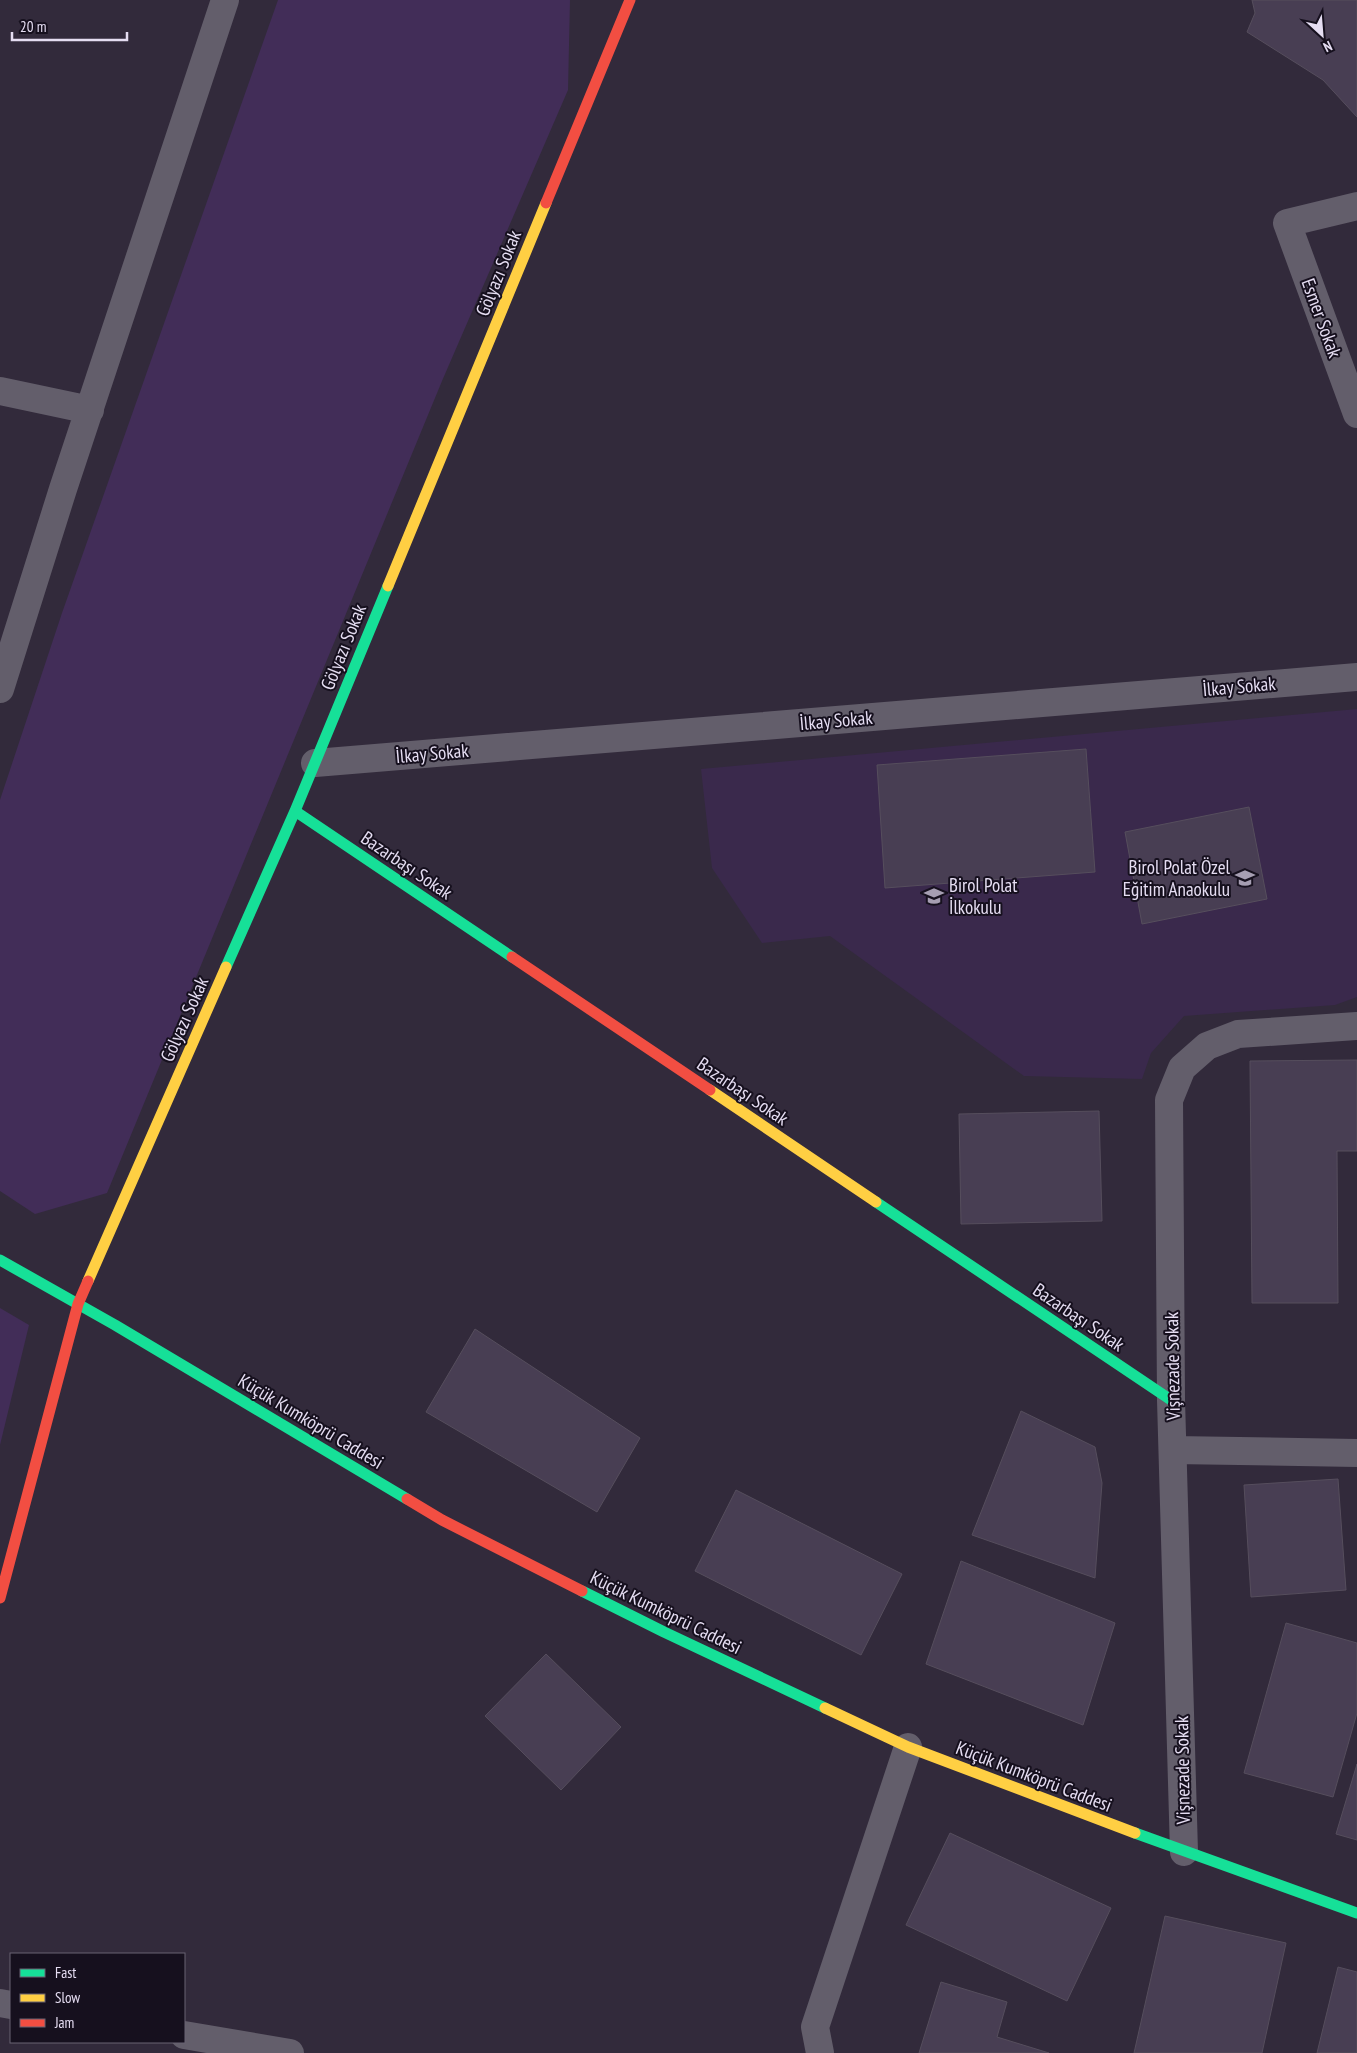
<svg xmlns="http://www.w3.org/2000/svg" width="1357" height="2053" font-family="'PT Sans Narrow',sans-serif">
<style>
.built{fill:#3a294c}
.green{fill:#422d58}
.building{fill:#483e53;stroke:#564e5d}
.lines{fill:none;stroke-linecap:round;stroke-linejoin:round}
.street{stroke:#635e6b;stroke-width:28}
.fast{stroke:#16e098;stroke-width:11}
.slow{stroke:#ffcf43;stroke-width:11}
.jam{stroke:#f24e42;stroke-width:11}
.labels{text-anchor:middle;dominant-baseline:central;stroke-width:4;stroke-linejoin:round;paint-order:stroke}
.street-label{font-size:19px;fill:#e5ddf2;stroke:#16101e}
.poi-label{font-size:19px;fill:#e5ddf2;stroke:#16101e;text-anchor:end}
</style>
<rect width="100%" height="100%" fill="#322a3b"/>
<path class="built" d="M1357 709V997L1335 1005 1184 1016 1151 1053 1142 1079 1024 1076 830 936 762 943 712 868 701 769Z"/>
<path class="green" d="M278 0H570L568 90 442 381 107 1193 35 1214 0 1191V800L62 613Z
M0 1308 29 1325 0 1445Z"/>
<path class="building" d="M1252 0H1357V117L1323 80 1247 32 1255 13Z
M1086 749 1095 872 885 888 877 765Z
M1249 807 1267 899 1142 924 1125 832Z
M1357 1060V1151H1337L1338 1303H1252L1250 1061Z
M1099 1111 1102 1221 961 1224 959 1114Z
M475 1329 640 1438 597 1512 426 1412Z
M1021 1411 1095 1447 1102 1483 1095 1578 972 1535Z
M1338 1479 1346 1590 1251 1597 1244 1485Z
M736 1490 902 1574 861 1655 695 1571Z
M961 1561 1115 1623 1083 1725 926 1664Z
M1286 1623 1357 1643V1713L1333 1797 1244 1773Z
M546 1654 621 1727 561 1790 485 1716Z
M1357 1764V1840L1336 1834Z
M950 1833 1111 1908 1067 2001 906 1925Z
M1165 1916 1286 1943 1262 2053H1134Z
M1338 1967 1357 1972V2053H1317Z
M941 1982 1007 2002 997 2037 1049 2053H919Z"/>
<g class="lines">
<path class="street" d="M1357 206 1287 223 1357 414
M0 391 90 410
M0 689 63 489 225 0
M315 763 1357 677
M1174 1450 1357 1453
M1184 1852 1171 1400 1169 1100 1182 1068 1207 1046 1238 1034 1357 1026
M0 2003 11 2005
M184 2035 290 2053
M820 2053 815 2027 908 1747"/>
<path class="fast" d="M295 811 512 957
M226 967 295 811 388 586
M876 1202 1171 1400
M0 1260 115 1325 407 1499
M582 1591 664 1632 825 1708
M1135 1833 1357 1913"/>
<path class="slow" d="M388 586 546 203
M710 1090 876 1202
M88 1281 226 967
M825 1708 908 1747 1135 1833"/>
<path class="jam" d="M546 203 630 0
M512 957 710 1090
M407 1499 442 1520 582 1591
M0 1598 78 1304 88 1281"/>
</g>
<defs>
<symbol id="school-bare" viewBox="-9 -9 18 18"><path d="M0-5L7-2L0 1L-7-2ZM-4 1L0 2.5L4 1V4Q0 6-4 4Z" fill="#a69eb2" stroke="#16101e" stroke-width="2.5" paint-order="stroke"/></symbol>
</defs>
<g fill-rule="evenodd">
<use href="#school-bare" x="1231" y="864" width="28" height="28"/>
<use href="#school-bare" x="920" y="882" width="28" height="28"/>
</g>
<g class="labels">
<g class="street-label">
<text transform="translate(498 273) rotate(-68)">Gölyazı Sokak</text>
<text transform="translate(1322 318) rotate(70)">Esmer Sokak</text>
<text transform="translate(343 647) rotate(-68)">Gölyazı Sokak</text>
<text transform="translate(1239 686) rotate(-5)">İlkay Sokak</text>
<text transform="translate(836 720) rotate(-5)">İlkay Sokak</text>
<text transform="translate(432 753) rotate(-5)">İlkay Sokak</text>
<text transform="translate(407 865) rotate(34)">Bazarbaşı Sokak</text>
<text transform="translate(184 1019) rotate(-66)">Gölyazı Sokak</text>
<text transform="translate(743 1091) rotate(34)">Bazarbaşı Sokak</text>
<text transform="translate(1079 1317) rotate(34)">Bazarbaşı Sokak</text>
<text transform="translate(1172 1366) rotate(-91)">Vişnezade Sokak</text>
<text transform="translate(311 1421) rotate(31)">Küçük Kumköprü Caddesi</text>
<text transform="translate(666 1612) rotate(26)">Küçük Kumköprü Caddesi</text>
<text transform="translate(1182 1770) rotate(-91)">Vişnezade Sokak</text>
<text transform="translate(1034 1776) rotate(21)">Küçük Kumköprü Caddesi</text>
</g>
<g class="poi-label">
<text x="1230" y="867">Birol Polat Özel<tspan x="1230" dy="22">Eğitim Anaokulu</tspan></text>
<text x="949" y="885" text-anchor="start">Birol Polat<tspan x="949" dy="22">İlkokulu</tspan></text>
</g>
</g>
<rect x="10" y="1953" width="175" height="90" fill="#16101e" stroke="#696273"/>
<rect x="20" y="1969" width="25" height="8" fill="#16e098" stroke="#696273"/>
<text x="55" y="1978" font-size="15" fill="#e5ddf2">Fast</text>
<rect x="20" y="1994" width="25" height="8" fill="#ffcf43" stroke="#696273"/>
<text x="55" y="2003" font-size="15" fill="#e5ddf2">Slow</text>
<rect x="20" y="2019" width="25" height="8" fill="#f24e42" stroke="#696273"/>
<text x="55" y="2028" font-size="15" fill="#e5ddf2">Jam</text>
<g transform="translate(1322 35) rotate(154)" stroke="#16101e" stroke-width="4" paint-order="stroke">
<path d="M0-4L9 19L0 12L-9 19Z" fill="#e5ddf2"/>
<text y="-8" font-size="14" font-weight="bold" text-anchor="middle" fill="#e5ddf2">N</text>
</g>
<path d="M12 32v8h115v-8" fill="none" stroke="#e5ddf2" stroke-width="2.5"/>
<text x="20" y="32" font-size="15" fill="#e5ddf2" stroke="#16101e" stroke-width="4" paint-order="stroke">20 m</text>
</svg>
